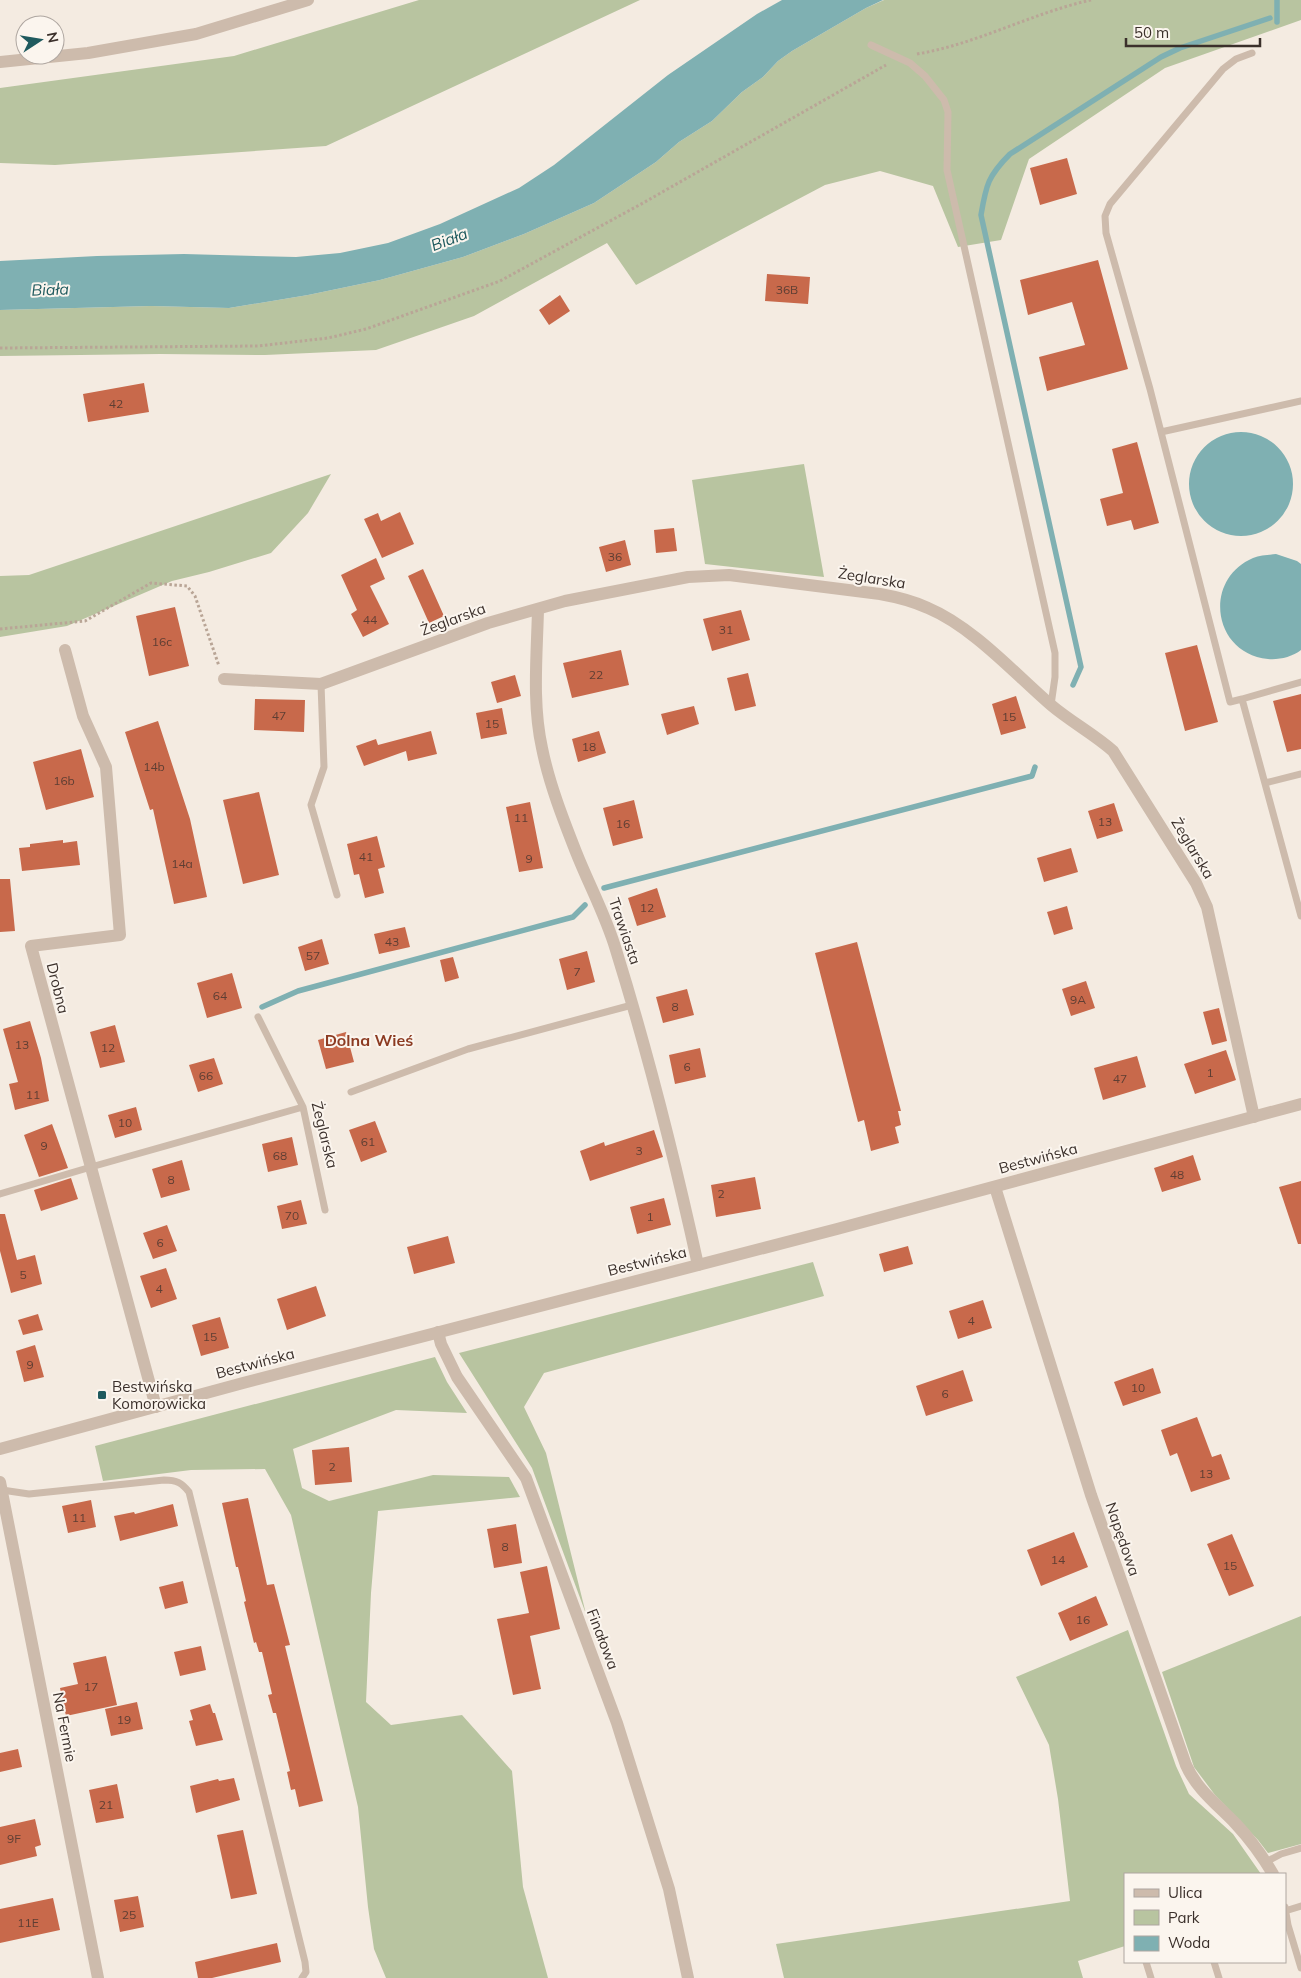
<svg xmlns="http://www.w3.org/2000/svg" width="1301" height="1978" font-family="Mulish,sans-serif">
<style>
.green{fill:#b8c4a0}
.water{fill:#7fb0b2}
.lines{fill:none;stroke-linecap:round;stroke-linejoin:round}
.stream{stroke:#7fb0b2;stroke-width:5.5}
.building{fill:#c8694b}
.path{stroke:#b9a596;stroke-width:3;stroke-dasharray:2.5 2.5;stroke-linecap:butt}
.service{stroke:#cdbbac;stroke-width:7}
.minor{stroke:#cdbbac;stroke-width:12}
.tertiary{stroke:#cdbbac;stroke-width:12}
.poi-dot{fill:#1f5a5e;stroke:#fbf5ee;stroke-width:2}
.labels{text-anchor:middle;dominant-baseline:central;stroke-width:4;stroke-linejoin:round;paint-order:stroke}
.number-label{font-size:12px;fill:#5e3e33}
.street-label{font-size:15px;fill:#3b302b;stroke:#fbf5ee}
.poi-label{font-size:15px;fill:#3b302b;stroke:#fbf5ee;text-anchor:start}
.water-label{font-size:16px;font-style:italic;fill:#1f5a5e;stroke:#fbf5ee}
.neighbourhood-label{font-size:16px;font-weight:bold;fill:#8c3b22;stroke:#fbf5ee}
</style>
<rect width="100%" height="100%" fill="#f4ebe1"/>
<path class="green" d="M419 0H640L326 146 55 165 0 163V88L234 56Z
M884 0H1301V20L1165 68 1029 159 1001 240 958 247 933 186 880 171 825 185 636 285 607 243 474 316 376 350 265 355 160 354 0 356V310L151 306 229 308 308 295 380 280 463 257 524 234 594 203 656 162 679 142 712 121 742 92 763 77 778 61 792 51 866 8Z
M804 464 824 577 705 564 692 480Z
M331 474 308 513 271 553 209 572 172 581 67 626 0 637V576L29 575Z
M813 1262 824 1296 544 1373 524 1407 546 1453 586 1614 532 1468 459 1353Z
M435 1357 447 1382 467 1413 396 1410 293 1449 302 1488 329 1501 433 1475 509 1477 520 1497 378 1511 371 1593 366 1702 391 1725 462 1715 512 1771 523 1887 548 1978H386L374 1949 368 1907 358 1807 291 1515 265 1469 191 1470 103 1481 95 1446Z
M1301 1616V1844L1268 1853 1258 1840 1215 1795 1194 1767 1162 1672Z
M1128 1630 1176 1766 1189 1794 1233 1834 1261 1874H1125V1946L1078 1961 1083 1978H784L776 1944 1070 1901 1058 1799 1049 1745 1016 1677Z"/>
<path class="water" d="M782 0H883L866 8 792 51 778 61 763 77 742 92 712 121 679 142 656 162 594 203 524 234 463 257 380 280 308 295 229 308 151 306 0 310V261L97 256 184 254 296 257 340 253 388 243 440 224 519 188 554 165 668 75 757 14Z
M1189 484a52 52 0 1 1 104 0a52 52 0 1 1-104 0Z
M1276 554 1297 561 1301 564V650C1292 657 1279 660 1268 659 1213 654 1202 580 1253 558 1260 555 1269 555 1276 554Z"/>
<g class="lines">
<path class="stream" d="M1277 0V22
M1073 685 1081 667 981 215C986 185 988 176 1010 154L1161 57 1180 48 1270 18
M604 888 1032 776 1035 767
M262 1007 298 991 573 917 585 905"/>
</g>
<path class="building" d="M1067 158 1077 194 1040 205 1030 168Z
M1098 260 1128 369 1047 391 1039 357 1085 345 1072 302 1028 315 1020 280Z
M767 274 810 277 808 304 765 301Z
M560 295 570 311 549 325 539 310Z
M144 383 149 412 88 422 83 394Z
M1137 442 1159 523 1134 530 1131 520 1107 526 1100 499 1123 493 1112 449Z
M400 512 414 544 382 558 364 519 378 513 381 521Z
M674 528 677 551 656 553 654 530Z
M625 540 631 565 606 572 599 547Z
M376 558 385 579 370 586 389 624 363 637 351 614 357 610 341 575Z
M423 569 444 616 429 623 408 576Z
M175 607 189 666 149 676 136 616Z
M741 610 750 640 712 651 703 619Z
M1197 645 1218 722 1185 731 1165 653Z
M621 650 629 685 572 698 563 663Z
M748 673 756 706 735 711 727 678Z
M515 675 521 696 497 703 491 682Z
M1301 694V749L1287 752 1273 701Z
M1016 696 1026 728 1001 735 992 704Z
M255 699 305 700 304 732 254 730Z
M694 706 699 724 667 735 661 714Z
M502 708 507 734 481 739 476 713Z
M158 721 190 819 207 897 174 904 153 809 150 810 125 732Z
M431 731 437 754 408 761 406 751 364 766 356 746 376 739 378 745Z
M599 731 606 753 578 762 572 739Z
M81 749 94 797 46 810 33 762Z
M259 792 279 875 243 884 223 800Z
M634 800 643 838 613 846 603 808Z
M530 802 543 868 519 872 506 807Z
M1114 803 1123 831 1097 839 1088 811Z
M377 836 385 867 378 869 384 893 365 898 359 874 354 875 347 844Z
M63 840V843L77 841 80 865 22 871 19 848 30 847V844Z
M1071 848 1078 872 1044 882 1037 858Z
M0 879H10L15 931 0 932Z
M657 888 666 917 637 926 628 898Z
M1067 906 1073 929 1054 935 1047 912Z
M405 927 410 947 379 954 374 934Z
M322 939 329 964 305 971 298 947Z
M857 942 901 1111H898L901 1125 895 1127 899 1143 871 1151 864 1120 858 1122 815 953Z
M587 951 595 982 567 990 559 959Z
M453 957 459 978 445 982 440 960Z
M232 973 242 1008 207 1018 197 983Z
M1086 981 1095 1008 1071 1016 1062 989Z
M687 989 694 1015 663 1023 656 997Z
M1219 1008 1227 1041 1212 1045 1203 1012Z
M30 1021 41 1058 49 1101 15 1110 9 1084 18 1082 3 1029Z
M115 1025 125 1062 100 1068 90 1032Z
M346 1032 354 1062 326 1069 318 1040Z
M700 1048 706 1077 675 1084 669 1055Z
M1226 1050 1236 1080 1195 1094 1184 1064Z
M1137 1056 1146 1087 1103 1100 1094 1068Z
M214 1058 223 1084 198 1092 189 1065Z
M136 1107 142 1130 115 1138 108 1115Z
M375 1121 387 1152 361 1162 349 1130Z
M52 1124 68 1168 39 1177 24 1135Z
M654 1130 663 1157 590 1181 580 1151 604 1142 605 1146Z
M292 1137 298 1165 268 1172 262 1144Z
M1193 1155 1201 1180 1162 1192 1154 1168Z
M182 1160 190 1190 161 1198 152 1169Z
M755 1177 761 1209 716 1217 711 1185Z
M71 1178 78 1199 41 1211 34 1190Z
M1301 1181V1244H1298L1279 1187Z
M664 1198 671 1225 637 1234 630 1207Z
M301 1200 307 1224 282 1229 277 1206Z
M0 1214H5L17 1260 35 1255 42 1284 11 1293 0 1251Z
M167 1225 177 1251 153 1259 143 1233Z
M448 1236 455 1263 414 1274 407 1247Z
M908 1246 913 1264 884 1272 879 1254Z
M166 1268 177 1299 151 1308 140 1276Z
M316 1286 326 1316 287 1330 277 1299Z
M983 1300 992 1328 958 1339 949 1311Z
M38 1314 43 1330 23 1335 18 1320Z
M220 1317 229 1348 201 1356 192 1325Z
M35 1345 44 1377 24 1382 16 1351Z
M1153 1368 1161 1393 1123 1406 1114 1382Z
M963 1370 973 1401 926 1416 916 1386Z
M1197 1417 1212 1457 1221 1454 1230 1479 1191 1492 1177 1453 1170 1456 1161 1430Z
M349 1447 352 1482 315 1485 312 1450Z
M248 1498 267 1585 274 1584 290 1645 285 1646 323 1801 299 1807 295 1789 291 1790 287 1772 290 1771 276 1713H273L268 1695 272 1694 262 1652H259L256 1642 254 1643 244 1602 246 1601 238 1567H236L222 1503Z
M91 1500 96 1527 68 1533 62 1506Z
M173 1504 178 1526 120 1541 114 1516 134 1512 135 1514Z
M516 1524 522 1563 494 1568 487 1529Z
M1074 1532 1088 1567 1041 1586 1027 1550Z
M1232 1534 1254 1586 1229 1596 1207 1544Z
M547 1566 560 1629 530 1636 541 1689 513 1695 497 1619 529 1613 520 1572Z
M183 1581 188 1603 165 1609 159 1587Z
M1096 1596 1108 1625 1070 1641 1058 1613Z
M201 1646 206 1670 180 1676 174 1652Z
M106 1656 117 1705 66 1716 60 1688 78 1684 73 1663Z
M137 1702 143 1729 111 1736 105 1709Z
M210 1704 213 1713H215L223 1740 196 1746 189 1721 193 1720 190 1710Z
M18 1749 22 1767 0 1772V1753Z
M234 1778 240 1800 196 1813 190 1786 218 1779 219 1781Z
M117 1784 124 1818 96 1823 89 1790Z
M35 1819 41 1845 35 1847 37 1856 0 1865V1827Z
M243 1830 257 1894 231 1899 217 1835Z
M138 1896 144 1927 120 1932 114 1900Z
M53 1898 60 1930 0 1943V1909Z
M277 1943 281 1962 212 1978H198L195 1962Z"/>
<g class="lines">
<path class="path" d="M917 54C977 44 1032 13 1091 0
M0 348 258 346 328 338 366 329 500 281 643 203 886 65
M0 629 85 621 151 583 187 586 195 596 219 666"/>
<path class="service" d="M871 45 910 63 925 76 944 100 948 112 947 170 1055 653V677L1051 705
M1252 53 1236 59 1223 69 1110 204 1105 216 1106 233 1150 389 1230 702 1242 699 1301 916
M1161 432 1301 401
M321 684 324 767 311 805 337 895
M1242 699 1301 682
M1265 783 1301 774
M258 1017 303 1107 325 1210
M351 1092 468 1049 632 1005
M0 1194 91 1167 303 1107
M2 1490 29 1494 164 1480C177 1480 182 1483 189 1492L305 1962 306 1972 302 1978
M1266 1862 1281 1854 1301 1848
M1285 1907 1288 1925 1301 1968
M1285 1911 1301 1906
M1146 1962 1151 1978
M1214 1962 1219 1978"/>
<path class="minor" d="M0 62 88 53 196 34 308 0
M538 609C537 655 532 703 542 748 549 783 563 819 576 852 589 885 606 916 616 950 648 1053 675 1160 698 1265
M65 650 83 716 106 767 120 935 31 946 156 1407
M224 679 321 684 488 623 565 601 688 577 729 575 880 594C897 597 913 601 928 608 973 627 1015 674 1051 705 1071 722 1094 734 1113 751L1196 883 1207 907 1254 1117
M995 1187 1091 1495 1186 1765C1197 1790 1218 1805 1236 1824 1250 1839 1263 1857 1273 1874
M438 1332 441 1344 457 1377 526 1478 617 1723 669 1889 688 1978
M0 1482 98 1978"/>
<path class="tertiary" d="M0 1449 243 1383 837 1229 1301 1104"/>
</g>
<rect class="poi-dot" x="97" y="1390" width="10" height="10" rx="2.5"/>
<g class="labels">
<g class="number-label">
<text x="787" y="289">36B</text>
<text x="116" y="403">42</text>
<text x="615" y="556">36</text>
<text x="370" y="619">44</text>
<text x="726" y="629">31</text>
<text x="162" y="641">16c</text>
<text x="596" y="674">22</text>
<text x="279" y="715">47</text>
<text x="1009" y="716">15</text>
<text x="492" y="723">15</text>
<text x="589" y="746">18</text>
<text x="154" y="766">14b</text>
<text x="64" y="780">16b</text>
<text x="521" y="817">11</text>
<text x="1105" y="821">13</text>
<text x="623" y="823">16</text>
<text x="366" y="856">41</text>
<text x="529" y="858">9</text>
<text x="182" y="863">14a</text>
<text x="647" y="907">12</text>
<text x="392" y="941">43</text>
<text x="313" y="955">57</text>
<text x="577" y="971">7</text>
<text x="220" y="995">64</text>
<text x="1078" y="999">9A</text>
<text x="675" y="1006">8</text>
<text x="22" y="1044">13</text>
<text x="108" y="1047">12</text>
<text x="687" y="1066">6</text>
<text x="1210" y="1072">1</text>
<text x="206" y="1075">66</text>
<text x="1120" y="1078">47</text>
<text x="33" y="1094">11</text>
<text x="125" y="1122">10</text>
<text x="368" y="1141">61</text>
<text x="44" y="1145">9</text>
<text x="639" y="1150">3</text>
<text x="280" y="1155">68</text>
<text x="1177" y="1174">48</text>
<text x="171" y="1179">8</text>
<text x="721" y="1193">2</text>
<text x="292" y="1215">70</text>
<text x="650" y="1216">1</text>
<text x="160" y="1242">6</text>
<text x="23" y="1274">5</text>
<text x="159" y="1288">4</text>
<text x="971" y="1320">4</text>
<text x="210" y="1336">15</text>
<text x="30" y="1364">9</text>
<text x="1138" y="1387">10</text>
<text x="945" y="1393">6</text>
<text x="332" y="1466">2</text>
<text x="1206" y="1473">13</text>
<text x="79" y="1517">11</text>
<text x="505" y="1546">8</text>
<text x="1058" y="1559">14</text>
<text x="1230" y="1565">15</text>
<text x="1083" y="1619">16</text>
<text x="91" y="1686">17</text>
<text x="124" y="1719">19</text>
<text x="106" y="1804">21</text>
<text x="14" y="1838">9F</text>
<text x="129" y="1914">25</text>
<text x="28" y="1922">11E</text>
</g>
<g class="street-label">
<text transform="translate(872 578) rotate(9)">Żeglarska</text>
<text transform="translate(453 619) rotate(-20)">Żeglarska</text>
<text transform="translate(1193 848) rotate(59)">Żeglarska</text>
<text transform="translate(625 931) rotate(71)">Trawiasta</text>
<text transform="translate(58 988) rotate(76)">Drobna</text>
<text transform="translate(325 1135) rotate(76)">Żeglarska</text>
<text transform="translate(1038 1158) rotate(-15)">Bestwińska</text>
<text transform="translate(647 1261) rotate(-14)">Bestwińska</text>
<text transform="translate(255 1363) rotate(-15)">Bestwińska</text>
<text transform="translate(1123 1539) rotate(71)">Napędowa</text>
<text transform="translate(603 1639) rotate(69)">Finałowa</text>
<text transform="translate(65 1727) rotate(79)">Na Fermie</text>
</g>
<g class="poi-label">
<text x="112" y="1386">Bestwińska<tspan x="112" dy="17">Komorowicka</tspan></text>
</g>
<g class="water-label">
<text transform="translate(449 239) rotate(-21)">Biała</text>
<text transform="translate(50 289) rotate(-2)">Biała</text>
</g>
<g class="neighbourhood-label">
<text x="369" y="1040">Dolna Wieś</text>
</g>
</g>
<rect x="1124" y="1873" width="162" height="90" fill="#fbf5ee" stroke="#aea6a0"/>
<rect x="1134" y="1889" width="25" height="8" fill="#cdbbac" stroke="#aea6a0"/>
<text x="1168" y="1898" font-size="15" fill="#3b302b">Ulica</text>
<rect x="1134" y="1910" width="25" height="15" fill="#b8c4a0" stroke="#aea6a0"/>
<text x="1168" y="1923" font-size="15" fill="#3b302b">Park</text>
<rect x="1134" y="1936" width="25" height="15" fill="#7fb0b2" stroke="#aea6a0"/>
<text x="1168" y="1948" font-size="15" fill="#3b302b">Woda</text>
<g transform="translate(40 40) rotate(78)"><circle r="24" fill="#fbf5ee" stroke="#aea6a0"/>
<path d="M0-4L9 19L0 12L-9 19Z" fill="#1f5a5e"/>
<text y="-8" font-size="14" font-weight="bold" text-anchor="middle" fill="#3b302b">N</text>
</g>
<path d="M1126 38v8h134v-8" fill="none" stroke="#3b302b" stroke-width="2.5"/>
<text x="1134" y="38" font-size="15" fill="#3b302b" stroke="#fbf5ee" stroke-width="4" paint-order="stroke">50 m</text>
</svg>
